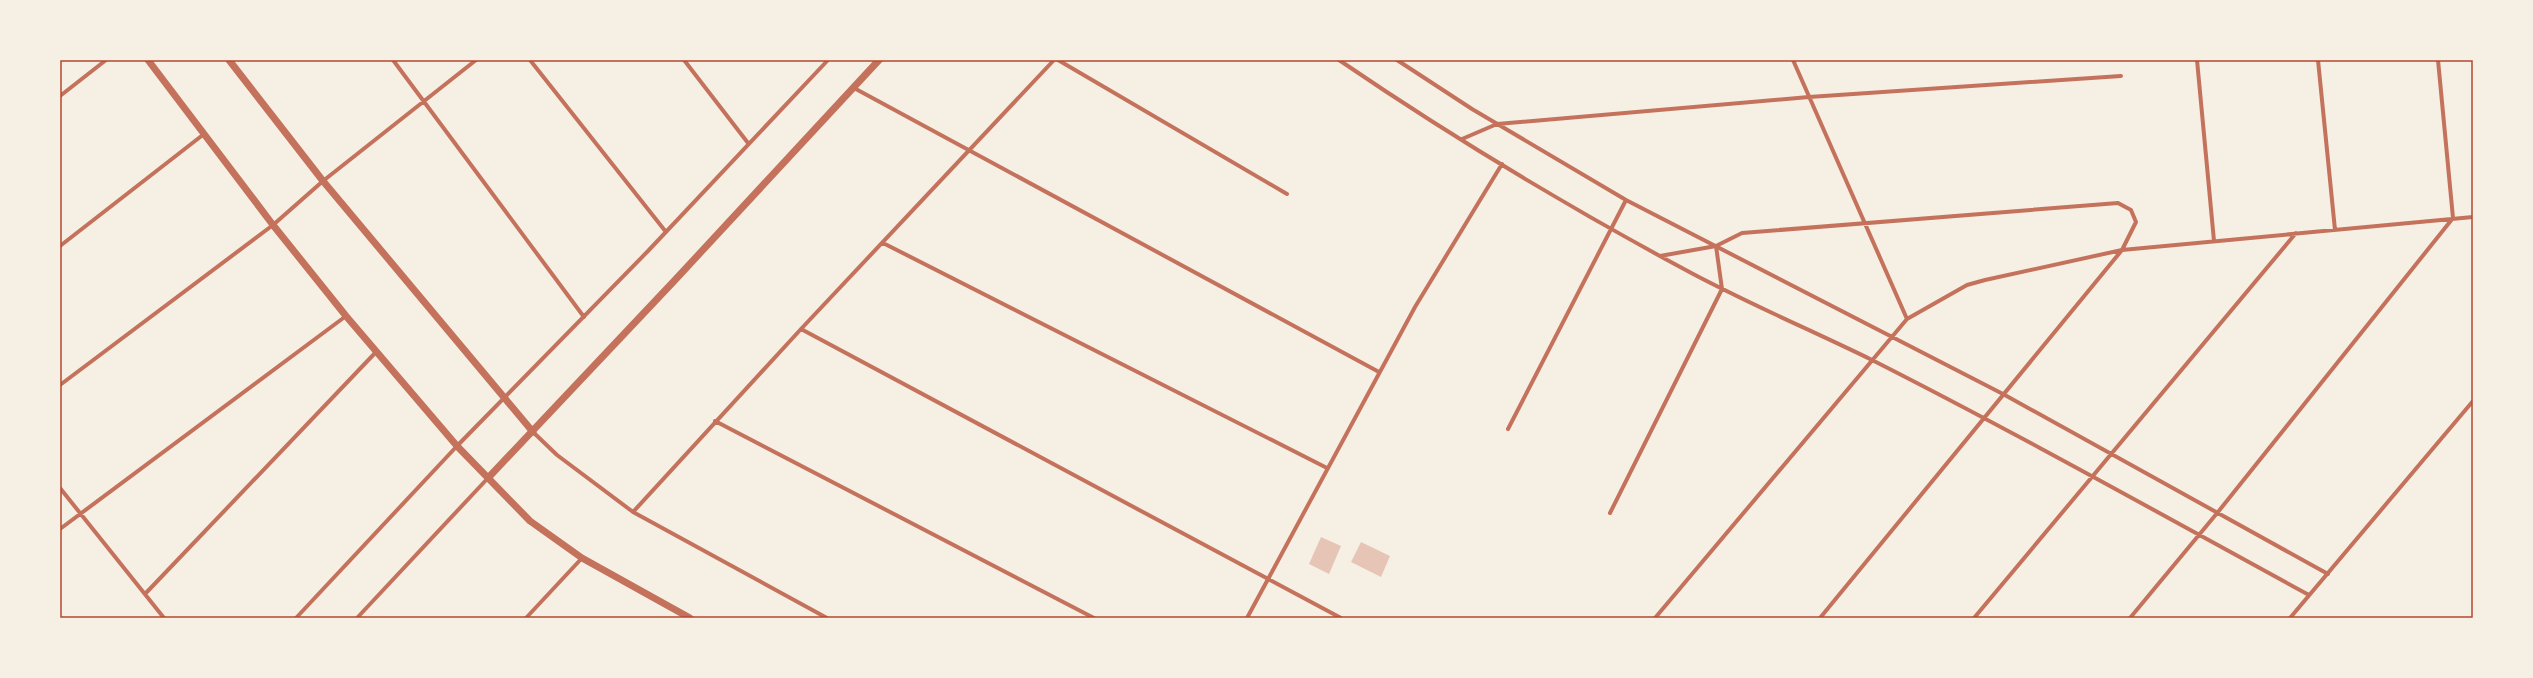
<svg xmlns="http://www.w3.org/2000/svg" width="2533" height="678" font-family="'Archivo Narrow',sans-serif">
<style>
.building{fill:#e6c5b7}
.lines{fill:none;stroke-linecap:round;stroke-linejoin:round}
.minor{stroke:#c5725c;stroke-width:4}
.tertiary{stroke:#c5725c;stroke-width:7}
.neatline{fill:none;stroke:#b5482f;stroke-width:1.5}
</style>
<rect width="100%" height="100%" fill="#f6efe4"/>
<path class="building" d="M1321 537 1341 546 1329 574 1309 564Z
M1361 542 1390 556 1381 577 1351 562Z"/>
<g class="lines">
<path class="minor" d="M393 60 584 317
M530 60 666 232
M684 60 748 143
M1058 60 1287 194
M1339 60C1449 135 1565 205 1682 268 1744 302 1809 329 1872 360 2020 435 2164 516 2309 595
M1397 60 1472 109 1626 200 2003 394 2328 574
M1793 60 1907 319
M2197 60 2214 241
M2318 60 2335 230
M854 88 1379 372
M60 96 106 60
M1462 139 1497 124 1809 97 2121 76
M883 243 1327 468
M60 246 204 134
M1660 256 1716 246 1742 233 2118 203 2131 210 2136 222 2122 250 1820 618
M801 329 1341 618
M60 385 273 225 323 181 476 60
M715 421 1094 618
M1508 429 1626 200
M533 432 557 455 633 512 827 618
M60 488 164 618
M633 512 801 329 1054 60
M1610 513 1722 289 1716 246
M60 529 346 316
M145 594 376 352
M296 618 457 446 648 251 828 60
M357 618 488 478
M526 618 582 558
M1247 618 1415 307 1502 164
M1655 618 1907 319 1967 285 1985 280 2122 250 2473 217
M1974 618 2296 233
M2130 618 2218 512 2453 218 2438 60
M2290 618 2473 401"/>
<path class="tertiary" d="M148 60 273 225 346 316 457 446 530 521 582 558 690 618
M229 60 323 181 533 432
M488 478 675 280 879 60"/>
</g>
<rect width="2533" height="678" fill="none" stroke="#f6efe4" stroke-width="122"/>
<rect x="61" y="61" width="2411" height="556" class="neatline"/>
</svg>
